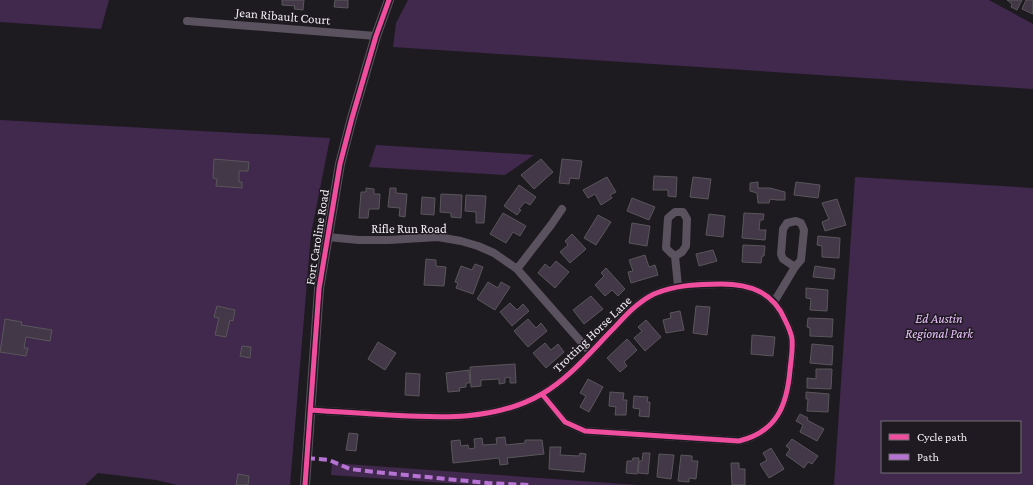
<svg xmlns="http://www.w3.org/2000/svg" width="1033" height="485" font-family="'Crimson Pro',serif">
<style>
.green{fill:#41284d;fill-rule:evenodd}
.building{fill:#433847;stroke:#59575b}
.lines{fill:none;stroke-linecap:round;stroke-linejoin:round}
.minor{stroke:#5b5260;stroke-width:8}
.tertiary{stroke:#5b5260;stroke-width:10}
.quiet{stroke:#b673d3;stroke-width:4;stroke-dasharray:8 4;stroke-linecap:butt}
.cycleway-casing{stroke:#1f1a21;stroke-width:8}
.cycleway{stroke:#ef4d9e;stroke-width:5}
.labels{text-anchor:middle;dominant-baseline:central;stroke-width:3;stroke-linejoin:round;paint-order:stroke}
.street-label{font-size:13px;fill:#f0edf2;stroke:#1f1a21}
.park-label{font-size:13px;font-style:italic;fill:#e9c0fc;stroke:#1f1a21}
</style>
<rect width="100%" height="100%" fill="#1e1b20"/>
<path class="green" d="M0 0H109L101 29 0 22Z
M408 0H989L1033 24V89L393 47 396 23Z
M0 120 330 138 311 234 290 485H177L156 480 98 473 85 485H0Z
M376 145 534 155 505 175 369 167Z
M855 177 1033 188V485H834ZM882 422H1020V472H882Z
M332 463 638 485H473L331 475Z"/>
<path class="building" d="M282 0H304L303 10 294 9 295 6 282 5Z
M335 0H348V8L334 7Z
M1007 0H1022L1017 10 1011 7 1012 4Z
M1026 0H1033V14L1022 9Z
M214 159 249 162 248 171H239V182H242V188L216 186 217 179 213 178Z
M541 159 553 172 534 189 521 175Z
M562 159 582 161 579 179 570 178 569 184 559 183Z
M654 176 677 177 676 197 668 196V190H653Z
M607 177 616 192 610 195 612 198 601 205 595 194 588 198 583 190Z
M693 177 711 179 708 199 690 197Z
M758 182V188H770L785 192V200H777L770 199 769 203H758L757 193 750 191V183Z
M796 182 820 185 818 198 794 195Z
M519 185 536 197 530 205 525 202 519 209 521 210 517 215 504 206Z
M366 188 374 189V194H380L379 209H369L368 218H359L361 192H366Z
M390 188H396V193L407 194 405 217 399 216 400 208 388 207Z
M441 194 462 195 461 218 451 217V213L440 212Z
M466 195 486 196 484 223H476V212L465 211Z
M422 197 435 198 434 215 421 214Z
M632 198 655 207 649 220 627 211Z
M837 199 846 225 825 231 822 222 829 219 822 203Z
M503 213 526 226 520 236 513 232 506 243 490 234Z
M744 213 764 214 763 220H760L759 230H766L765 240 742 238Z
M709 214 725 216 723 237 706 235Z
M598 215 611 222 596 245 584 238Z
M632 223 650 226 647 246 629 243Z
M572 234 586 249 570 263 560 252 568 245 565 241Z
M818 236 840 238 839 258 822 257V246L817 245Z
M743 245 765 246 764 256H762L761 263 742 262Z
M713 250 717 261 699 266 696 254Z
M645 255 649 267 655 265 658 275 631 283 628 272 633 271 629 260Z
M426 259 436 260V266L446 267 444 286 424 285Z
M556 261 569 272 555 288 538 273 545 264 550 268Z
M475 264 483 267 473 294 456 288 458 283 455 282 461 266 472 270Z
M815 266 835 269 834 279 813 277Z
M606 268 625 289 618 296 612 290 605 296 595 285 604 276 601 273Z
M488 282 498 288 501 282 510 287 495 310 477 299Z
M806 288 828 290 827 311 810 310 811 299 806 298Z
M591 296 603 309 584 324 573 310Z
M510 303 517 310 523 304 529 311 512 326 500 312Z
M217 306 235 310 233 321 230 320 226 337 215 335 219 318 214 317Z
M696 306 710 307 707 335 693 333Z
M680 311 684 330 666 333 663 320 671 318 670 313Z
M808 318 833 319 832 337 810 336V328L807 327Z
M5 319 22 322 21 325 52 330 50 341 26 337 24 348H28L26 356 0 352Z
M528 319 536 328 541 323 547 331 528 347 514 331Z
M646 320 661 337 645 351 634 338 642 331 638 327Z
M752 335 775 337 773 356 751 354Z
M627 339 637 350 624 362 627 366 620 372 607 358Z
M378 342 396 353 385 370 368 359Z
M545 343 551 350 558 344 564 352 546 368 533 353Z
M812 344 833 346 832 365 810 363Z
M242 346 251 347 250 358 240 356Z
M515 364 516 383H510V377L505 378V383L499 384V379L481 380V386L471 387 470 367Z
M816 369H832L831 389 807 388V378L816 379Z
M469 370 470 383H466V387L459 388 460 391 448 392 446 373Z
M406 373 420 374 419 396 405 395Z
M588 379 603 387 589 412 580 407 586 396 580 393Z
M610 392 624 393 623 400H627L626 415H615L616 407 609 406Z
M806 392 829 394 828 412 807 411 808 399H806Z
M634 396 648 397 647 402H650L649 417 639 416 640 409 633 408Z
M800 414 808 418 807 420 824 429 817 441 800 432 803 425 796 421Z
M349 433 358 434 356 451 346 450Z
M505 437 506 445 525 443V440H542L544 454 507 458 508 464 500 465 499 458 453 463 451 441 460 440 461 446 468 445 469 449 475 448 474 439 482 438 483 445 497 444 496 438Z
M792 439 818 456 812 464 808 462 804 468 786 455 790 449 786 446Z
M550 447H561L560 455 579 456 580 453 586 454 584 472 549 469Z
M771 448 784 469 769 478 760 464 767 460 763 453Z
M643 453H650L648 474 638 473 639 461H642Z
M659 454 674 455 671 479 657 477Z
M681 455 692 456V461H698L696 479 689 478V482L678 481Z
M633 458H639L637 474 626 473 627 461H632Z
M731 463H739V469H745V485H732Z
M238 474 249 476 248 485H236Z"/>
<g class="lines">
<path class="minor" d="M187 21 376 36
M675 212H683L687 219 686 246 682 252 675 256 671 253 666 248 668 218Z
M327 237 359 240H389L438 237 461 241 478 246 494 253 517 269 590 352
M675 256 678 286
M517 269 551 225 562 209
M774 302 795 267 801 260 804 230 801 223 796 221 787 223 783 229 781 254 783 259 795 267
M311 410C337 412 363 413 389 415 441 418 495 421 542 394 571 377 592 350 615 327 627 314 638 302 654 294 675 285 699 284 721 284 750 284 773 292 785 320 788 326 791 332 792 339 793 349 791 360 790 370 787 405 777 432 739 441L585 431 565 422 542 394"/>
<path class="tertiary" d="M305 485 319 289 340 164 352 118 376 36 389 0"/>
<path class="quiet" d="M307 458 329 460 350 469 375 472 488 483 529 485"/>
<defs>
<path id="cycleway" d="M311 410C337 412 363 413 389 415 441 418 495 421 542 394 571 377 592 350 615 327 627 314 638 302 654 294 675 285 699 284 721 284 750 284 773 292 785 320 788 326 791 332 792 339 793 349 791 360 790 370 787 405 777 432 739 441L585 431 565 422 542 394
M305 485 319 289 340 164 352 118 376 36 389 0"/>
</defs>
<use href="#cycleway" class="cycleway-casing"/>
<use href="#cycleway" class="cycleway"/>
</g>
<g class="labels">
<g class="street-label">
<text transform="translate(283 16) rotate(5)">Jean Ribault Court</text>
<text x="409" y="228">Rifle Run Road</text>
<text transform="translate(317 237) rotate(-81)">Fort Caroline Road</text>
<text transform="translate(592 334) rotate(-44)">Trotting Horse Lane</text>
</g>
<g class="park-label">
<text x="939" y="318">Ed Austin<tspan x="939" dy="15">Regional Park</tspan></text>
</g>
</g>
<rect x="881" y="421" width="140" height="52" fill="#1f1a21" stroke="#736e75"/>
<rect x="889" y="434" width="20" height="6" fill="#ef4d9e" stroke="#736e75"/>
<text x="917" y="441" font-size="12" fill="#f0edf2">Cycle path</text>
<rect x="889" y="454" width="20" height="6" fill="#b673d3" stroke="#736e75"/>
<text x="917" y="461" font-size="12" fill="#f0edf2">Path</text>
</svg>
